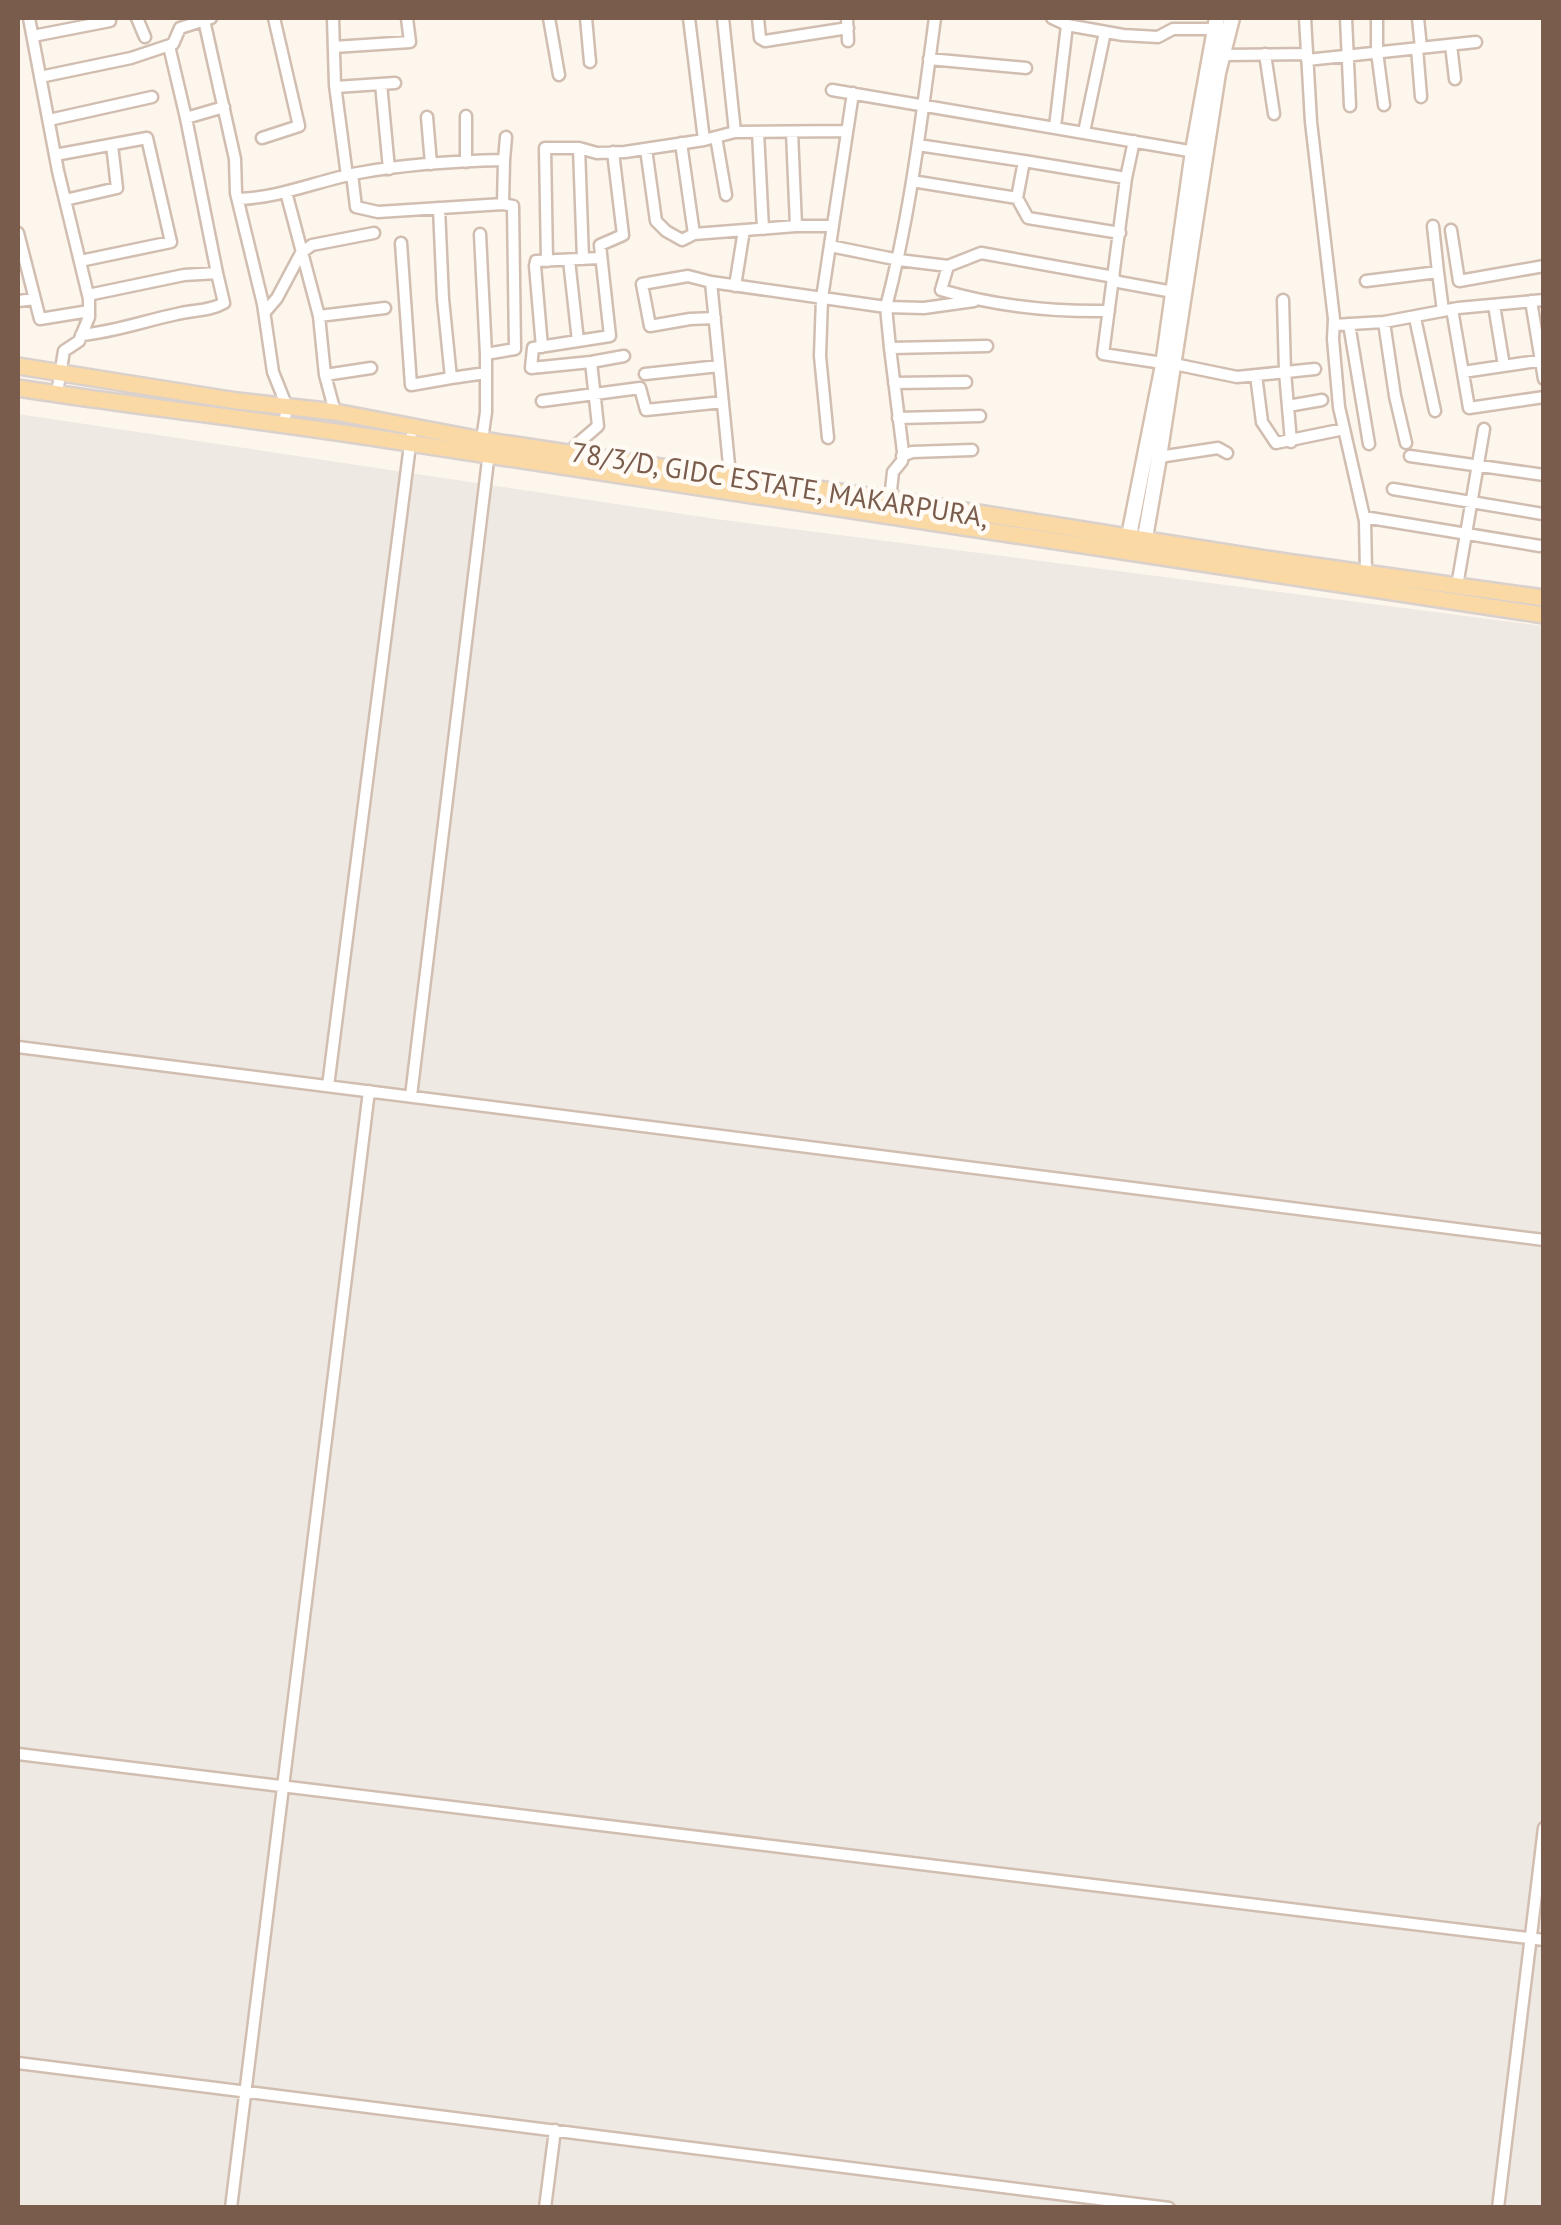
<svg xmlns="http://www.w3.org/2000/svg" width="1561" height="2225" font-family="'PT Sans',sans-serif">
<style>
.industrial{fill:#efe9e4}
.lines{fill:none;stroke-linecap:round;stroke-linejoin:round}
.street-casing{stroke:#d1beb0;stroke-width:15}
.secondary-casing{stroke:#d6c0b0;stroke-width:19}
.primary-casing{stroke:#dad1cd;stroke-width:20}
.street{stroke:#fff;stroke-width:10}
.secondary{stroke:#fff;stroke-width:14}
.primary{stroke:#fbd9a5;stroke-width:15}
.labels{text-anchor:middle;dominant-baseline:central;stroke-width:9;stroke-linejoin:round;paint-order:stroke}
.street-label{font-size:28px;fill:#7a5c4d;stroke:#fffaf3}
</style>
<rect width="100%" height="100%" fill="#fdf6ec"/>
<path class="industrial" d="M18 414 716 519 1543 626V2207H18Z"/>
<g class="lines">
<defs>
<path id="street" d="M29 18 58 171 89 299V317L79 341 64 351 57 393
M137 18 145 37
M333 18 335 85 347 176
M549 18 559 75
M586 18 590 62
M758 18 760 38 765 41 848 28
M847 18 848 41
M1052 18 1067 25 1123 35 1158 37 1173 29H1215
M1305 18 1311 122 1334 319 1333 339 1339 407 1365 521 1366 572
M1346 18 1350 106
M1377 18V52L1384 105
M1418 18 1421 48
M204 20 235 159 236 193 263 304 273 372 287 407 284 424
M33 36 110 21
M1451 45 1455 79
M169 46 186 118 224 107
M334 47 410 42 407 18
M1417 48 1421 97
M1265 54 1274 114
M1223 55 1307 54
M929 59 1026 68
M1307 60 1476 42
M40 77 131 58 173 44 180 28 211 18
M381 84 389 169
M336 87 395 83
M832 90 1195 152
M466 116V162
M427 117 431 164
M186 118 217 273
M49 120 152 97
M1055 127 1067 25
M735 132 847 131
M758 132 763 229
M792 132 796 226
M1084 132 1105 32
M716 137 726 195
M262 138 299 126 274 18
M704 140 735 132 723 18
M1134 141 1126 178 1103 354 1156 362 1169 367
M681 143 694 234 796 226H833
M918 145 1024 161
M579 148 583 259
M646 149 656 221 666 231 682 240 694 234
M55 155 147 138 171 242 80 261
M352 174 356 207 378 212 503 204
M912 181 1017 198 1028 218 1120 233
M286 192 319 316
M1017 198 1024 161 1126 178
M238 199C279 198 317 181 358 173 406 164 456 161 504 160L506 137
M65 200 117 188 112 145
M439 208 443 299 451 378 486 373
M1433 226 1438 272
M1451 230 1459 281 1544 266
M18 233 40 319 89 311
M480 234 486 354
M401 243 411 385 451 378
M830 246 899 260 948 266 981 253 1114 277
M569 260 578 341
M547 261 545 148H579L597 153 625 152 704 140 689 18
M948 266 941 290C995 306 1053 312 1109 311
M1113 281 1173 292
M1366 281 1438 272 1443 311
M711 282 688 276 642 284 650 326 690 319 715 318
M735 286 744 230
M1283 300 1285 372 1291 442
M18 301 35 299
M1531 301 1544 379
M1494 305 1504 366
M1452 309 1469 408 1544 397
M265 312 277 298 301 253 312 245 374 233
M1415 318 1435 411
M1384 322 1395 396 1406 443
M1349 324 1369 444
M1334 325 1384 322 1458 308 1544 300
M81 335C114 332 144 321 177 314 193 310 210 311 224 303L217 273 184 275 88 295
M542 347 535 266 536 261 600 258
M890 348 886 307 924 308 974 301
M591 362 624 356
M1174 364 1237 377 1315 369
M1463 372 1544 360
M645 374 719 366
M325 375 371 368
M1256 375 1262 422 1276 443 1344 429
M894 383 966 382
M542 401 640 388 646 410 723 402
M1288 406 1322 400
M335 412 325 375 319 316 385 308
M898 418 980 416
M828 438 820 356 822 298 853 93
M482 440 486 412V354L515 349 513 206 503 204 504 160
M571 453 576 445 598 426 591 362 531 368 533 348 610 336 600 245 623 235 613 152
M902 456 912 452 972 450
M1410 456 1544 475
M1159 457 1218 448 1227 453
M730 475 711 282 886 307C911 212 922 114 935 18
M1393 489 1543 514
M890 499 893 472 902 461 903 452 890 348 987 346
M1364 517 1540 546
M1457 586 1484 429
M18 1047 1544 1240
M328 1086 411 437
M411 1096 489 452
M18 1754 1544 1940
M18 2063 1169 2208
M231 2208 369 1091
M545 2208 555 2130
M1498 2208 1544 1828"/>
<path id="secondary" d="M1127 546 1163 365 1193 151 1217 18
M1143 549 1159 457 1218 73 1232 18"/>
<path id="primary" d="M18 366 237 401 335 412 482 440 680 470 890 499 1286 562 1544 598
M18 388C148 408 279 422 409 443 787 503 1166 555 1544 615"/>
</defs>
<use href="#street" class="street-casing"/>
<use href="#secondary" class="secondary-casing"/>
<use href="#primary" class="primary-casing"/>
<use href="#street" class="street"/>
<use href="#secondary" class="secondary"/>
<use href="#primary" class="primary"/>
</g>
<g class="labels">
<g class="street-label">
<text transform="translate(780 484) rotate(9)">78/3/D, GIDC ESTATE, MAKARPURA,</text>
</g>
</g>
<rect width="1561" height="2225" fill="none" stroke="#7a5c4d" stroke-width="40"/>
</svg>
